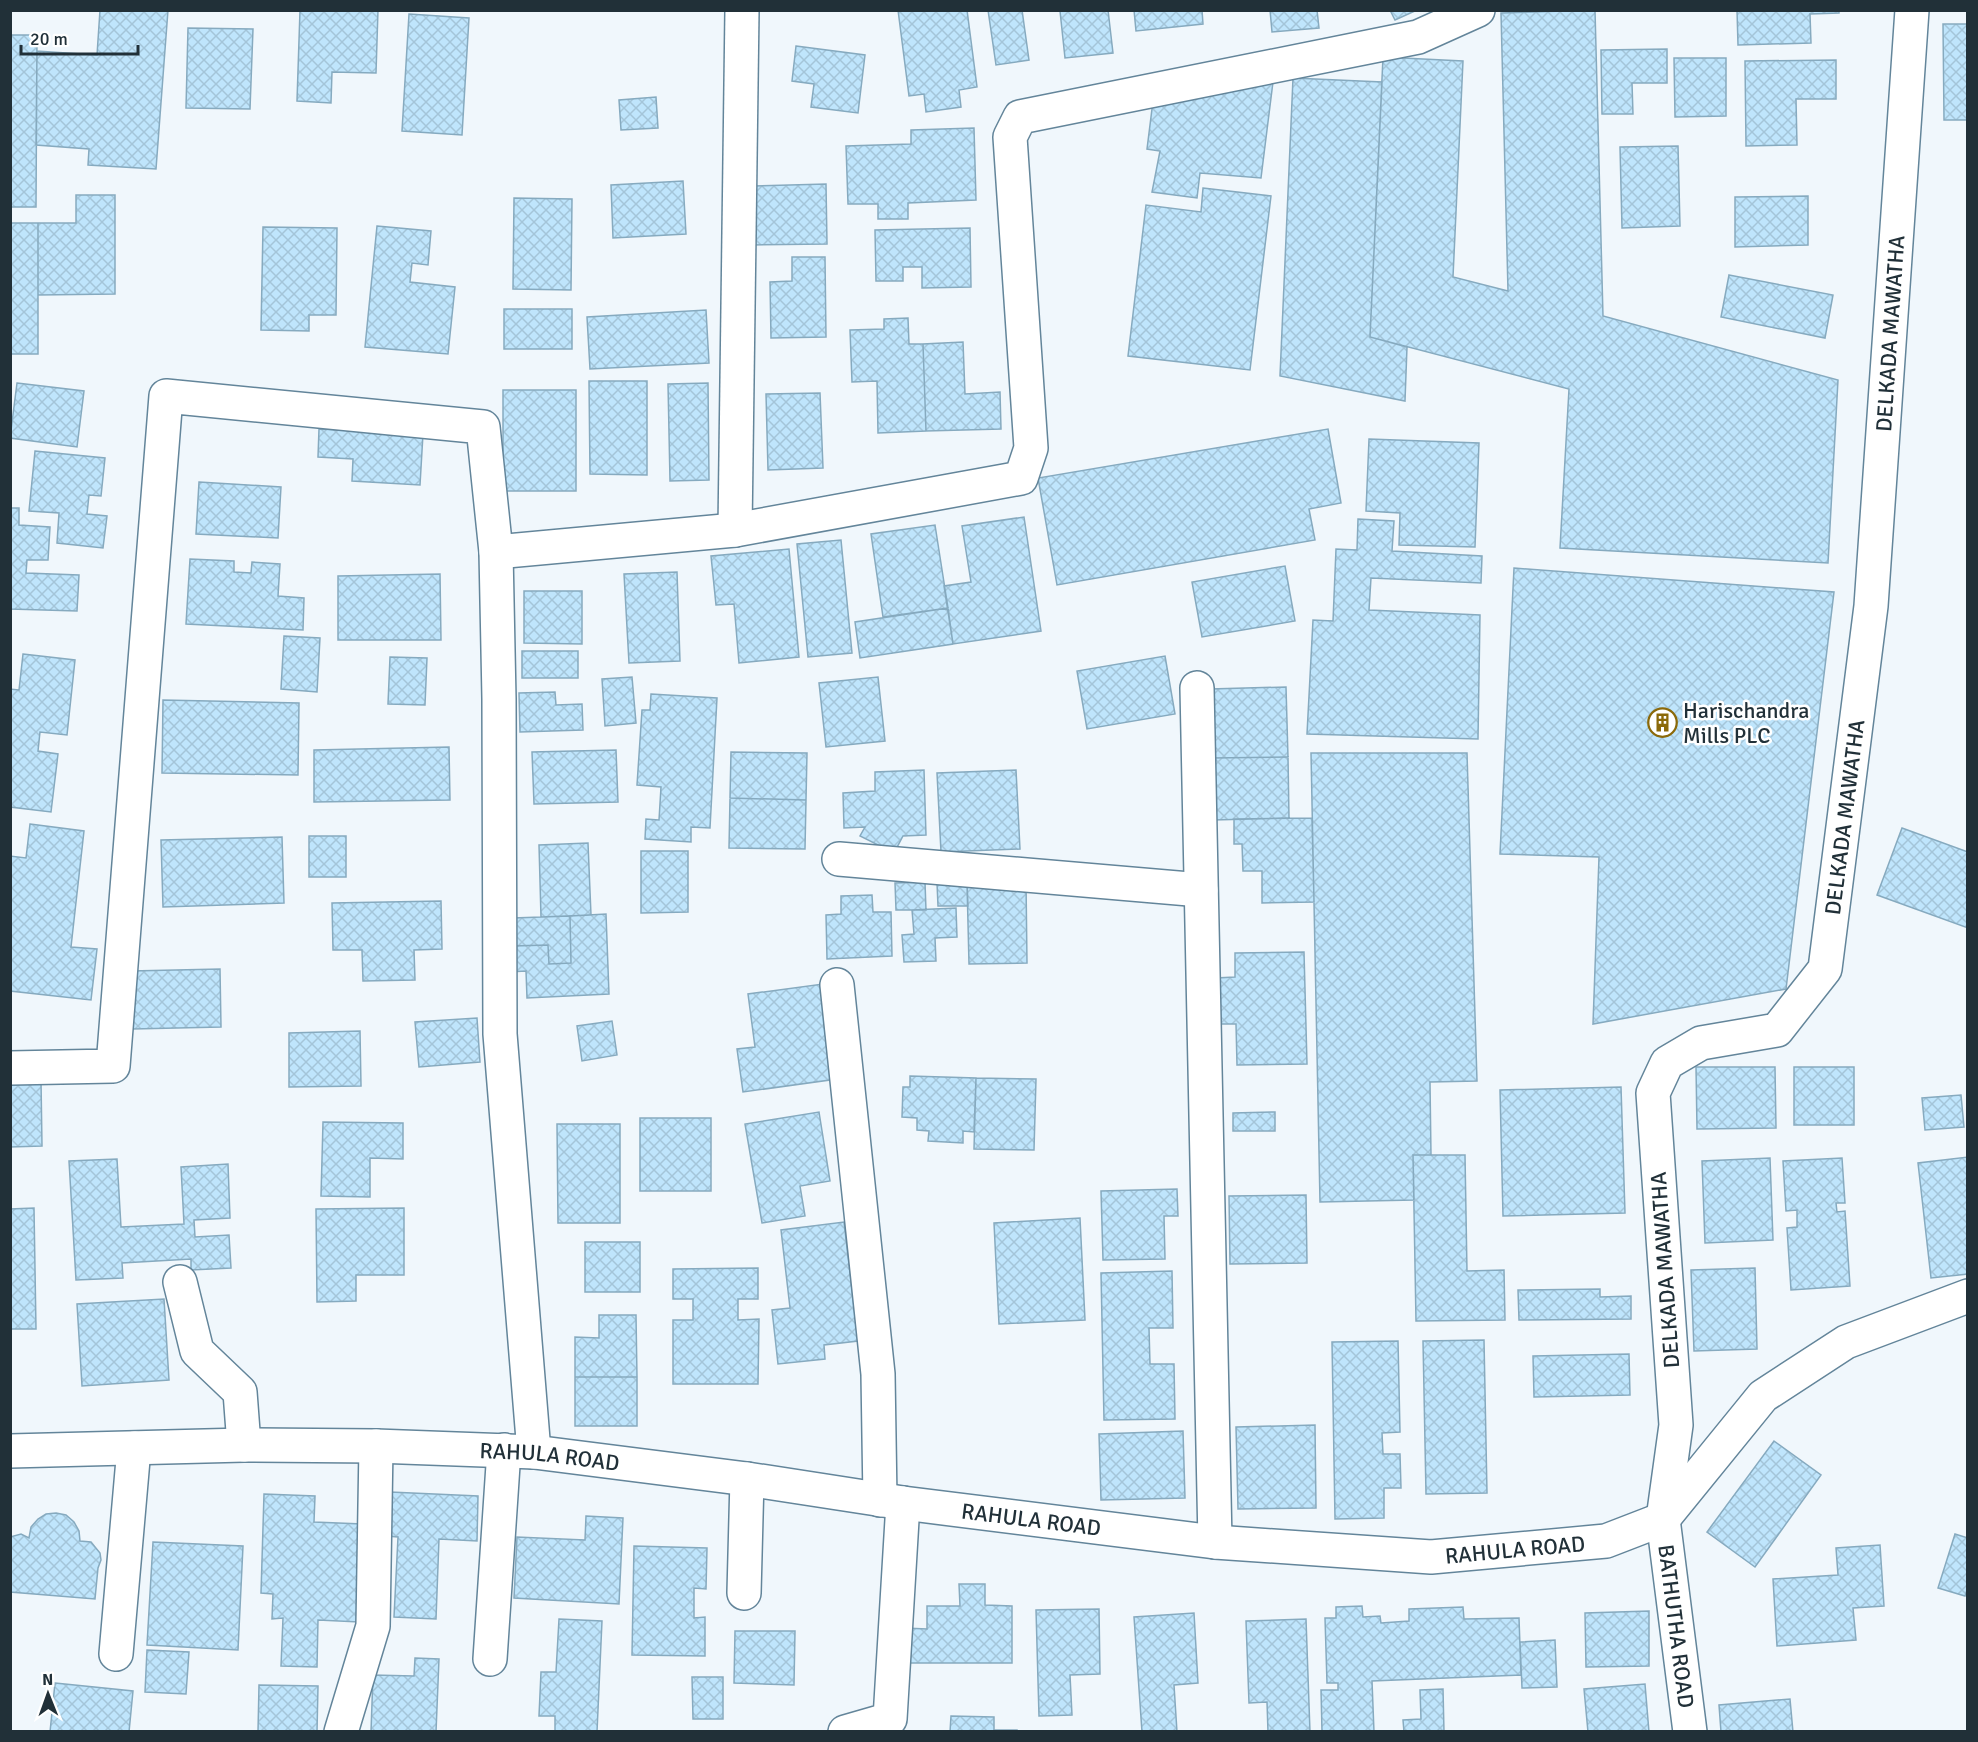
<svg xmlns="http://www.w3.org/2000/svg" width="1978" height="1742" font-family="Signika,sans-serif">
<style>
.building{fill:url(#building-cross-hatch);stroke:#86aabf;stroke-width:1.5}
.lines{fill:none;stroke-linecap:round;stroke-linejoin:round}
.minor-casing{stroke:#63859a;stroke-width:36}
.tertiary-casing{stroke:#63859a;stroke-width:36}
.secondary-casing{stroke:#63859a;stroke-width:36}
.minor{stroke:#fff;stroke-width:33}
.tertiary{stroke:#fff;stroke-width:33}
.secondary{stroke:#fff;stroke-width:33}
.labels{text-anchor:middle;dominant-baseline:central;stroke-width:5;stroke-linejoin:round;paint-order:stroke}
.street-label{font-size:22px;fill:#213038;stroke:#fff}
.poi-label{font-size:22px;fill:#213038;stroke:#fff;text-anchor:start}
</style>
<defs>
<pattern id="building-cross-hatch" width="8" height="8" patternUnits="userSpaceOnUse" patternTransform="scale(1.5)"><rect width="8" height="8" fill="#bfe5fc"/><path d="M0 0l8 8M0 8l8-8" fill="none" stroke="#a4c5d9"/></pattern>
</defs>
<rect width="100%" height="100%" fill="#f0f7fc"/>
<path class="building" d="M100 10H168L156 169 88 165 89 149 36 145 37 51 97 55Z
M300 10H378L376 73 332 72 331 103 297 101Z
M898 10H967L977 87 959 90 961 107 926 112 924 94 909 96Z
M988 10H1022L1029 60 996 65Z
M1108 10 1113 53 1065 58 1060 11Z
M1134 10H1202L1203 24 1136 31Z
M1270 10H1317L1319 28 1272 32Z
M1390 10H1417L1395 20Z
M1595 10 1603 316 1838 380 1828 563 1560 548 1569 389 1370 337 1383 57 1463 61 1453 277 1508 291 1501 13Z
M1737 10H1839V13L1810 14 1811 43 1738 45Z
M409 14 469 18 462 135 402 131Z
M1943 24H1968V120H1944Z
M188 28 253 29 250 109 186 108Z
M10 35H37L36 207H10Z
M796 46 865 55 858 113 811 107 814 84 792 81Z
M1667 49V83H1632L1633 114H1602L1601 50Z
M1674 58H1726V116L1675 117Z
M1836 60V99H1796L1797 145 1746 146 1745 61Z
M1293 78 1382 82 1370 337 1407 347 1405 401 1280 376Z
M1273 82 1261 178 1200 173 1197 198 1152 192 1160 151 1147 149 1153 101Z
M656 97 658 128 621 130 619 100Z
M974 128 976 200 908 203V219H878V204H848L846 146 911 144V130Z
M1678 146 1680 226 1622 228 1620 147Z
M683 181 686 234 613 238 611 185Z
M826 184 827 244 752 245 751 186Z
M1203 188 1271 196 1250 370 1128 356 1146 205 1201 212Z
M76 195H115V294L38 295V223H76Z
M1808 196V245L1735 247V197Z
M514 198 572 199 571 290 513 289Z
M10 223H38V354H10Z
M377 226 431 231 428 265 412 263 410 282 455 287 448 354 365 347Z
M263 227 337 228 336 315H309V331L261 330Z
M970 228 971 287 922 288V267H903V281H876L875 230Z
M792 257H825L826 337 771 338 770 282 792 281Z
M1729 275 1833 295 1825 338 1721 317Z
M504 309H572V349H504Z
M706 310 709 363 590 369 587 317Z
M908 318 909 344H923L926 431 878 433 877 381 852 382 850 330 884 329V319Z
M963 342 965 394 1000 392 1001 429 926 431 923 344Z
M589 381H647V475L590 474Z
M17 383 84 391 77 447 10 438Z
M708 383 709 480 670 481 668 384Z
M503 390H576V491H503Z
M820 393 823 468 768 470 766 394Z
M319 429 423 434 420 485 352 481 353 459 318 457Z
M1328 429 1341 503 1309 509 1315 540 1057 585 1038 478Z
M1369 439 1479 443 1475 547 1399 545 1400 513 1366 511Z
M35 451 105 458 101 496 89 495 87 514 107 516 103 548 57 543 59 513 29 511Z
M199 482 281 487 278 538 196 534Z
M10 508H19V525L50 527 48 560H27L26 573 79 575 77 611 10 609Z
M1024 517 1041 631 953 644 944 586 971 582 962 526Z
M1358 519 1394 521 1392 551 1482 556 1481 583 1371 578 1369 610 1480 615 1478 739 1307 734 1313 620 1333 621 1336 549 1357 550Z
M935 525 948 608 883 617 871 534Z
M841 540 852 653 808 657 797 544Z
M789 549 799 657 739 663 734 604 716 605 711 556Z
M190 559 234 561V572L251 573 252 562 280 564 278 596 304 598 303 630 186 624Z
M1285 566 1295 621 1202 637 1192 582Z
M1514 568 1834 592 1786 989 1593 1024 1599 857 1500 854Z
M677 572 680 661 629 663 624 574Z
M440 574 441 640H338V576Z
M524 591H582V644L524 643Z
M948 608 953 644 860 658 855 622Z
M284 636 320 638 317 692 281 689Z
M522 651H578V678H522Z
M23 654 75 660 67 735 40 732 38 751 58 754 51 812 10 807V689L19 690Z
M1165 656 1175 714 1087 729 1077 671Z
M390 657 427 658 425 705 388 704Z
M632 677 636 723 605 726 602 679Z
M878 677 885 741 826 747 819 683Z
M1286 687 1288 757 1211 758 1210 689Z
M555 692 556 705 582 704 583 730 520 732 519 693Z
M651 694 717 698 710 828 691 827V842L645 839 646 819 659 820 661 787 637 785 642 710H650Z
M163 700 299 703 298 775 162 773Z
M449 747 450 800 314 802V750Z
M616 750 618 802 534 804 532 752Z
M731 752 807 753 806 800 730 798Z
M1311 753H1467L1477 1081 1430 1082 1431 1155H1413L1414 1200 1320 1202Z
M1288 757 1289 818 1213 820 1211 758Z
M924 770 926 835 903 836 894 853 860 836 865 827 844 828 843 793 875 791V772Z
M1016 770 1020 849 941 852 937 773Z
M730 798 806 800 805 849 729 848Z
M1312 818 1314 902 1262 903V871H1243L1242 844H1234V819Z
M30 824 84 831 71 947 97 949 91 1000 10 991V856L26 858Z
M1902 828 1968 852V928L1877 895Z
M309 836H346V877H309Z
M282 837 284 903 163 907 161 840Z
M588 843 591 915 541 917 539 845Z
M641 851H688V912L641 913Z
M1026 881 1027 963 969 964 967 883Z
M925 882 926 910H896L895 883Z
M937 883H967L968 906H938Z
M872 895 873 912H891L892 956 827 959 826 915 841 914V896Z
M441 901 442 949 414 950 415 980 363 981 362 950H333L332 903Z
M956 908 957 937 935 938 936 961 904 962 902 935 914 934 912 910Z
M606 914 609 994 527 998 526 971 506 972 505 946 548 945 549 964 571 963 570 916Z
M570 916 571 963 549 964 548 945 514 946 513 918Z
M1304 952 1307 1064 1237 1065 1236 1024H1217L1216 978 1235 977V953Z
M220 969 221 1027 133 1029 131 971Z
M823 984 837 1079 743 1092 737 1049 755 1047 748 994Z
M477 1018 480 1062 419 1067 415 1022Z
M612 1021 617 1055 582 1061 577 1026Z
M360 1031 361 1086 289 1087V1033Z
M1696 1067H1775L1776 1128 1697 1129Z
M1794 1067H1854V1125H1794Z
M910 1076 976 1078 974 1132 963 1131V1143L928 1141 929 1131 917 1130V1118L902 1117 903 1087H910Z
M976 1078 1036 1079 1034 1150 974 1149Z
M10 1080H41L42 1146 10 1147Z
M1621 1087 1625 1213 1503 1216 1500 1090Z
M1961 1095 1964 1127 1925 1130 1922 1098Z
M819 1112 830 1181 800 1186 805 1216 762 1223 745 1124Z
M1275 1112V1131H1233V1113Z
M640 1118H711V1191H640Z
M323 1122 403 1123V1159L370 1158V1197L321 1196Z
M557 1124H620V1223H558Z
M1413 1155H1465L1467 1271 1504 1270 1505 1320 1416 1321Z
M1968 1157V1274L1931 1278 1918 1163Z
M1770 1158 1773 1240 1705 1243 1702 1161Z
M1842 1158 1845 1203H1836L1837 1212 1845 1211 1850 1286 1791 1290 1787 1228 1797 1227V1210L1786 1211 1783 1161Z
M117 1159 121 1227 184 1224 181 1167 228 1164 230 1218 194 1220 195 1237 229 1235 231 1268 191 1270V1259L122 1263 123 1278 76 1280 69 1161Z
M1177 1189 1178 1216H1164L1165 1259 1103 1260 1101 1191Z
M1306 1195 1307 1263 1230 1264 1229 1196Z
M34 1208 36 1329H10V1209Z
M404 1208V1275H356V1301L317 1302 316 1209Z
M1080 1218 1085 1320 999 1324 994 1223Z
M844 1222 858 1341 824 1345 825 1359 778 1364 772 1310 790 1308 781 1230Z
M585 1242H640V1292H585Z
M758 1268V1299H738V1320L759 1319 758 1384H673V1320H693V1299H673V1269Z
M1755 1268 1757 1349 1694 1351 1691 1270Z
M1172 1271 1173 1328H1149L1150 1364H1174L1175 1419 1104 1420 1101 1273Z
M1600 1289V1297L1631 1296V1319L1519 1320 1518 1290Z
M164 1299 169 1380 82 1386 77 1304Z
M599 1315H636L637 1377H575V1337L599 1338Z
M1484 1340 1487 1493 1426 1494 1423 1341Z
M1398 1341 1400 1432 1382 1433 1383 1454H1400L1401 1488H1384V1518L1335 1519 1332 1342Z
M1629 1354 1630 1395 1534 1397 1533 1356Z
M575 1377H637V1426H575Z
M1315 1425 1316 1508 1238 1509 1236 1427Z
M1183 1431 1185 1498 1101 1500 1099 1434Z
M1774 1441 1821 1475 1755 1567 1707 1532Z
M390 1492 478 1496 477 1541 439 1539 436 1619 394 1617 398 1537 387 1536Z
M264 1494 315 1496 314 1522 362 1524 359 1622 318 1620 317 1667 281 1666 283 1618 272 1619 273 1594 261 1593Z
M56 1513 66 1515 74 1522 79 1531 80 1541 91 1542 100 1553 101 1560 98 1568 95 1599 10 1592V1537L21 1534 29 1538 31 1527 38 1519 46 1514Z
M586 1516 623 1518 619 1604 514 1598 517 1537 585 1540Z
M1955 1534 1968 1538V1587L1965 1596 1938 1588Z
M153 1542 243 1546 238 1650 147 1645Z
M1880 1545 1884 1606 1853 1608 1856 1640 1777 1646 1773 1579 1838 1575 1836 1548Z
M634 1546 707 1548 706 1589 694 1588V1618L705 1617V1656L632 1655Z
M959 1584H985V1605L1012 1606V1663H905V1628L927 1629V1606H960Z
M1362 1606 1363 1617 1380 1616 1381 1623 1409 1621V1609L1463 1607 1464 1619 1519 1618 1521 1675 1372 1681 1374 1732H1322L1321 1690H1338V1683H1327L1325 1618H1336V1607Z
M1099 1609 1100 1674 1070 1675 1072 1715 1039 1716 1036 1610Z
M1649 1611V1666L1586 1667 1585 1613Z
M1194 1613 1198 1683 1174 1685 1177 1732H1142L1134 1617Z
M559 1619 602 1621 597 1732H555V1716H539L541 1672H556Z
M1306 1619 1310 1732H1268L1267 1702 1249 1703 1246 1621Z
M735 1631H795L794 1685 734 1683Z
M1555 1640 1557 1687 1522 1688 1520 1642Z
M147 1650 189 1652 186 1694 145 1692Z
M415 1658 439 1659 436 1732H371L373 1675 414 1676Z
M692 1677H723V1719H693Z
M55 1683 133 1691 129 1732H50Z
M1645 1684 1649 1732H1588L1584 1689Z
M259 1685 318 1686 317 1732H258Z
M1443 1689 1444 1732H1404L1403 1720 1421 1719 1420 1690Z
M1790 1699 1793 1732H1721L1719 1705Z
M951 1716 994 1717V1730H1017V1732H950Z"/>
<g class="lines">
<defs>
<g id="minor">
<path d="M735 530 742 10"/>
<path d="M496 552 735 530 1021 478 1031 448 1010 137 1020 117 1418 37 1478 10"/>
<path d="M1197 688 1215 1542"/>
<path d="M839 859 1201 890"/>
<path d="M837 985 878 1374 880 1500"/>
<path d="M10 1068 113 1066 166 396 483 427 496 552 499 699 500 1034 534 1452"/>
<path d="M180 1282 197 1351 240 1392 244 1445"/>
<path id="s1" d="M1663 1519 1676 1425 1653 1093 1667 1063 1701 1043 1777 1030 1825 969 1871 606 1912 10"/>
<path d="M744 1593 747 1479"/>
<path d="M116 1654 134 1448"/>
<path d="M490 1659 504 1450"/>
<path d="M341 1732 373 1626 376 1446"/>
<path d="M845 1732 890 1719 903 1503"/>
</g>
<g id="tertiary">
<path id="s2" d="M1663 1519 1690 1732"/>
</g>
<g id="secondary">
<path id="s3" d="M10 1451 244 1445 376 1446 534 1452 747 1479 903 1503 1215 1542 1431 1557 1606 1541 1663 1519 1763 1396 1846 1342 1968 1296"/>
</g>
</defs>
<use href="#minor" class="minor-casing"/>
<use href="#tertiary" class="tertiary-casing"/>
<use href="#secondary" class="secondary-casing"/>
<use href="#minor" class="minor"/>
<use href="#tertiary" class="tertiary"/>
<use href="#secondary" class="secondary"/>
</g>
<defs>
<symbol id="building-ring" viewBox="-11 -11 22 22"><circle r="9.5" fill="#fff" stroke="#8b6909" stroke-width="1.5"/><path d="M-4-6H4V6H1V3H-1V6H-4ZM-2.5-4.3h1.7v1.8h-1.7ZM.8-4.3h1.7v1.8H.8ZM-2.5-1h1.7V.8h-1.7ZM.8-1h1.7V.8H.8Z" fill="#8b6909"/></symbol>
</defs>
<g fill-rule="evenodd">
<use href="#building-ring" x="1646" y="706" width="33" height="33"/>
</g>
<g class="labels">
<g class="street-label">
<text stroke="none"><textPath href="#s1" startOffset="1294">DELKADA MAWATHA</textPath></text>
<text stroke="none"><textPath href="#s1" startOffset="808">DELKADA MAWATHA</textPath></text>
<text transform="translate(1665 1270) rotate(-94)">DELKADA MAWATHA</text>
<text stroke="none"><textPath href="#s3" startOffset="540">RAHULA ROAD</textPath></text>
<text stroke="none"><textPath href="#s3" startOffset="1026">RAHULA ROAD</textPath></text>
<text stroke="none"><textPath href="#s3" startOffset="1512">RAHULA ROAD</textPath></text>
<text stroke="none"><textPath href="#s2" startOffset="108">BATHUTHA ROAD</textPath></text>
</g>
<g class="poi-label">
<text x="1683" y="710">Harischandra<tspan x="1683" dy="25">Mills PLC</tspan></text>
</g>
</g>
<rect width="1978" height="1742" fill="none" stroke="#213038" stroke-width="24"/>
<g transform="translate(48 1694) rotate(359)" stroke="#ffffff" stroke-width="4.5" paint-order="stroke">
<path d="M0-4.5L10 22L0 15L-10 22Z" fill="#213038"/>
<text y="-9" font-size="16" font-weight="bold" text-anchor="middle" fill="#213038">N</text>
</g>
<path d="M21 45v9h117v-9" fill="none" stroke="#213038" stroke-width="3"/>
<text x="30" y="45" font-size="18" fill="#213038" stroke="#ffffff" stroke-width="4.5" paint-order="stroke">20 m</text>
</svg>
